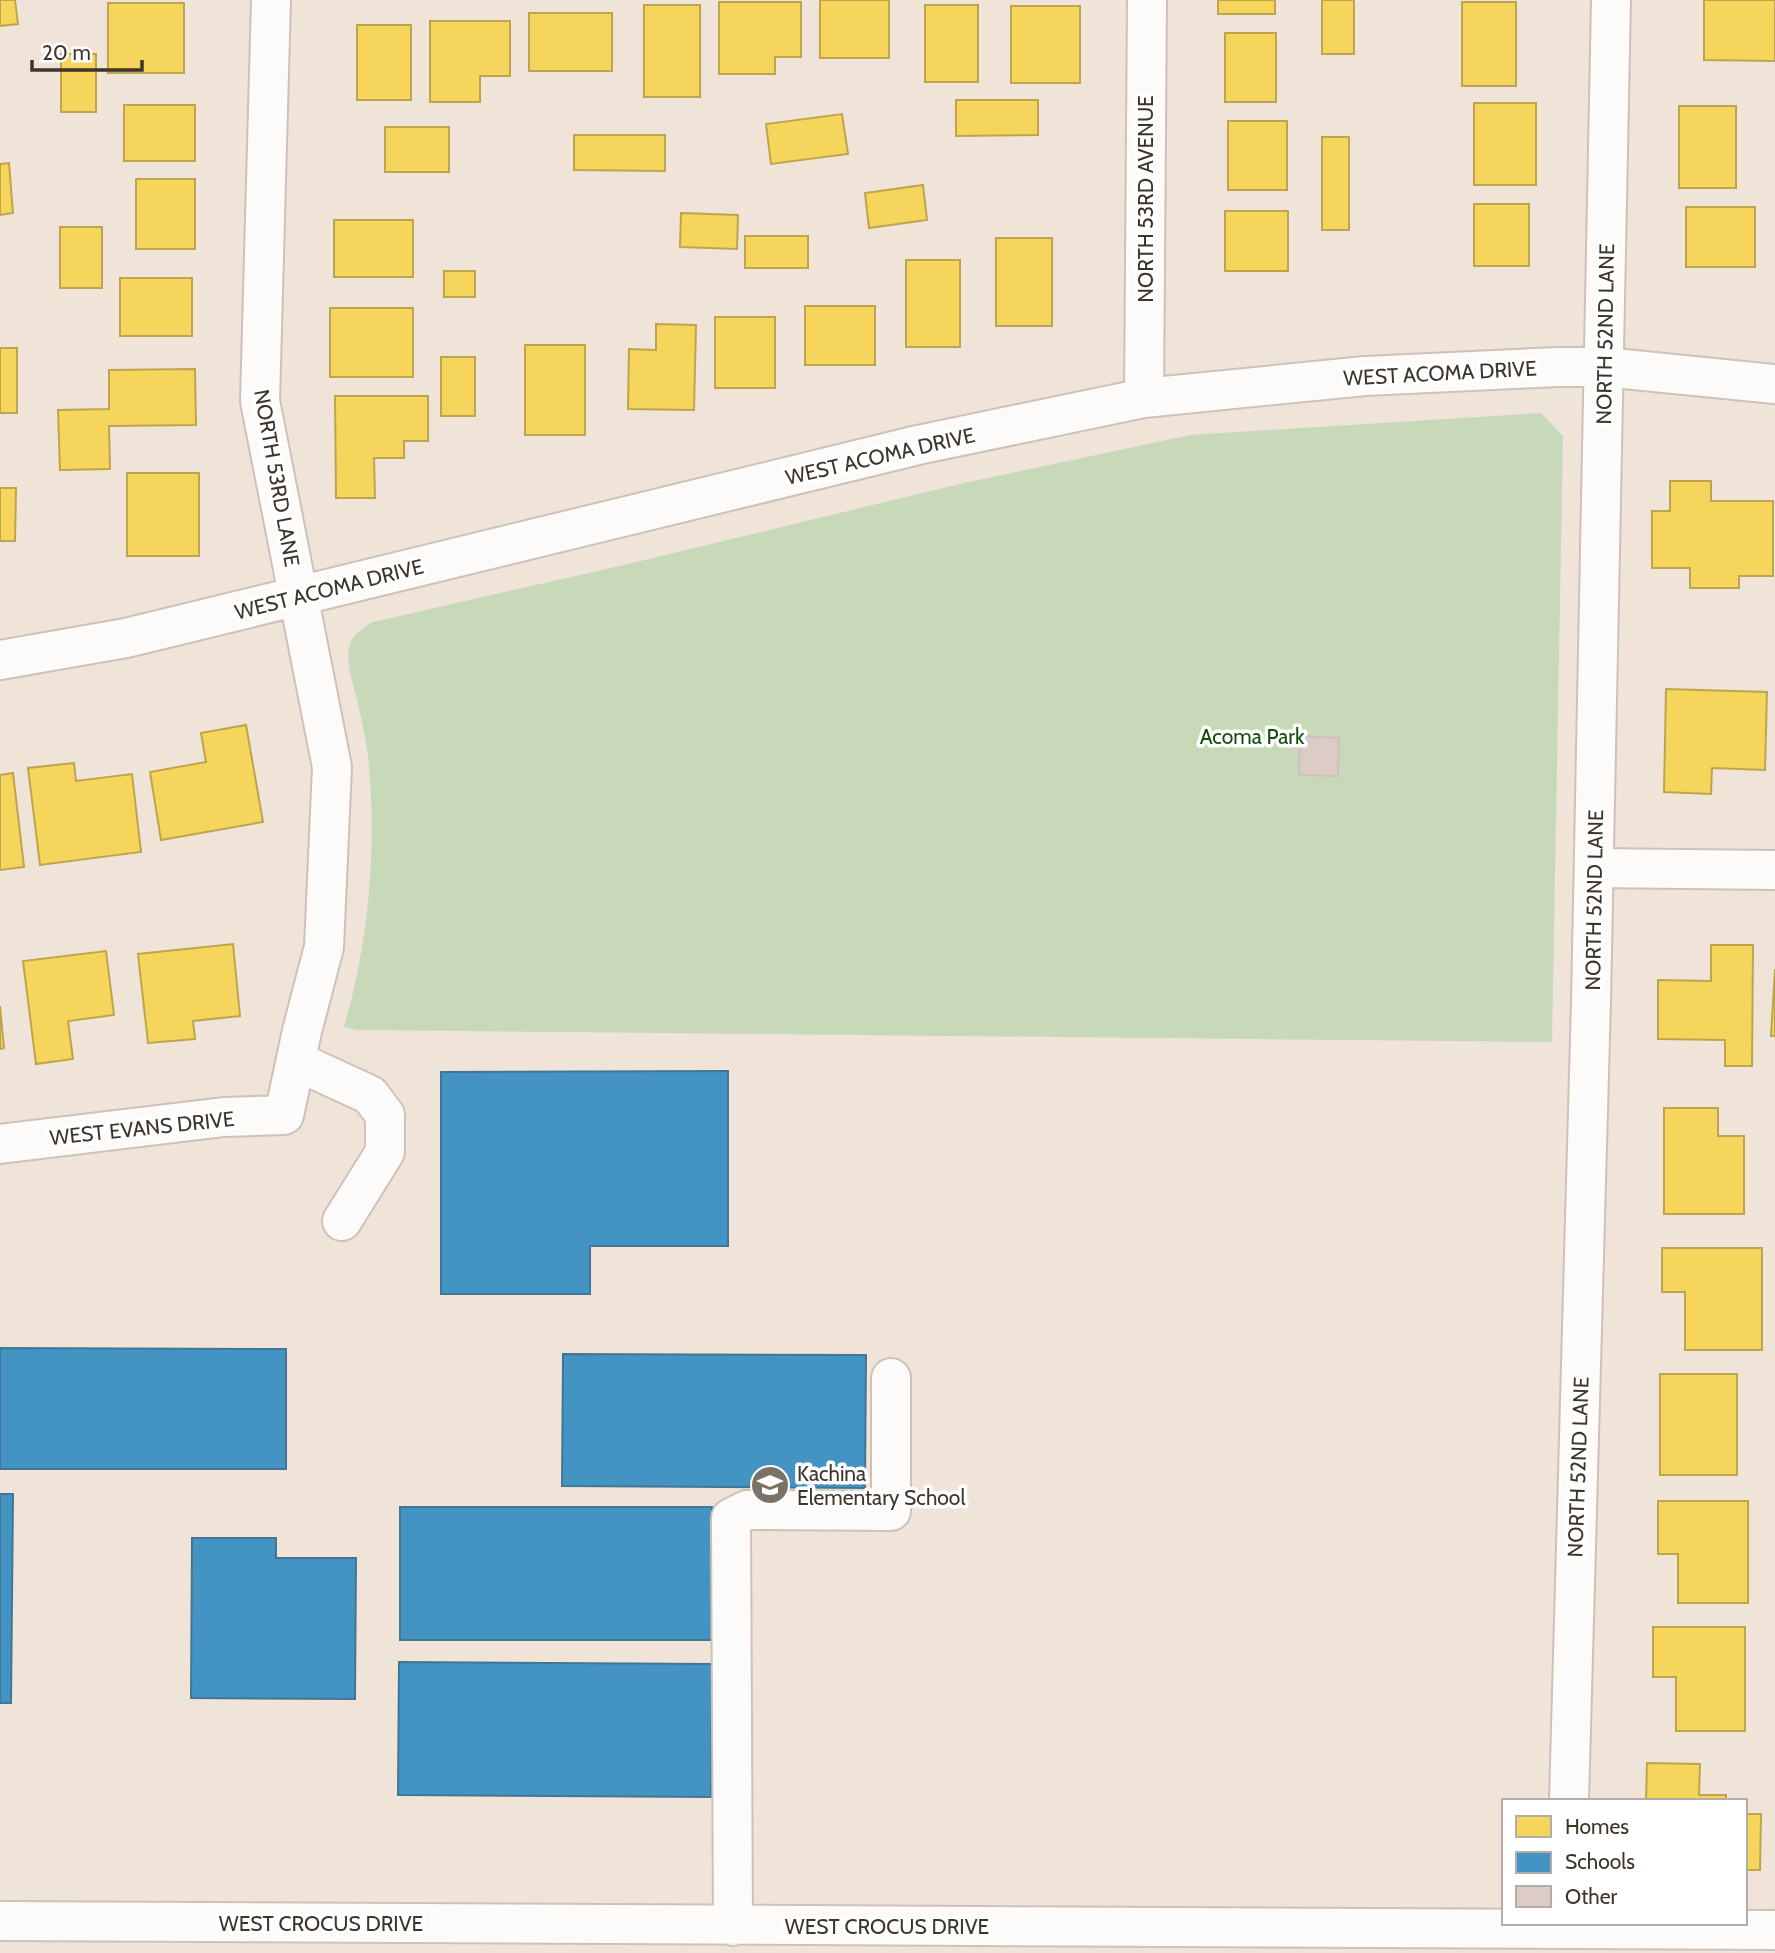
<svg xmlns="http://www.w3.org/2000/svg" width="1775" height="1953" font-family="Cabin,sans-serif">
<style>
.green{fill:#c7d9b9}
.homes{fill:#f6d55c;stroke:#bea54d;stroke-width:2}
.schools{fill:#4393c3;stroke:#417695;stroke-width:2}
.building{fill:#dcccc5;stroke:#cdc2bc;stroke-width:2}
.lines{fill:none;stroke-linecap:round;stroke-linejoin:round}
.minor-casing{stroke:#ccc2b9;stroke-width:42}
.minor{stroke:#fdfbf9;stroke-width:38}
.labels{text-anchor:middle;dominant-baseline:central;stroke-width:7;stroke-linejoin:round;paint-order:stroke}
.street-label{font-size:21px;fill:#3d342b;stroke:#fff}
.park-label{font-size:21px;fill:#114f0b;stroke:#fff}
.poi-label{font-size:21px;fill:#3d342b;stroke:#fff;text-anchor:start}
</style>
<rect width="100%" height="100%" fill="#f0e4d8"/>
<path class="green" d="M1541 413 1563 436 1552 1042 357 1030 344 1027C367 948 376 861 370 779 369 753 363 726 357 700 353 684 346 665 349 648 351 635 362 628 373 622L628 564 964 483 1190 435Z"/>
<path class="homes" d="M0 0H15L18 24 0 26Z
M820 0H889V58H820Z
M1218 0H1275V14H1218Z
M1322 0H1354V54H1322Z
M1704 0H1775V61L1704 60Z
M719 2H801V57H775V74H719Z
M1462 2H1516V86H1462Z
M108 3H184V73H108Z
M644 5H700V97H644Z
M925 5H978V82H925Z
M1011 6H1080V83H1011Z
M529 13H612V71H529Z
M430 21H510V76H480V102H430Z
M357 25H411V100H357Z
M1225 33H1276V102H1225Z
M61 54H96V112H61Z
M956 100H1038V135L956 136Z
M1474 103H1536V185H1474Z
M124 105H195V161H124Z
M1679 106H1736V188H1679Z
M842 114 848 154 771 164 766 124Z
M1228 121H1287V190H1228Z
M385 127H449V172H385Z
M574 135H665V171L574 170Z
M1322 137H1349V230H1322Z
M9 163 13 213 0 215V164Z
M136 179H195V249H136Z
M923 185 927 220 869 228 865 193Z
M1474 204H1529V266H1474Z
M1686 207H1755V267H1686Z
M1225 211H1288V271H1225Z
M681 213 738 215 737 249 680 247Z
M334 220H413V277H334Z
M60 227H102V288H60Z
M745 236H808V268H745Z
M996 238H1052V326H996Z
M906 260H960V347H906Z
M444 271H475V297H444Z
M120 278H192V336H120Z
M805 306H875V365H805Z
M330 308H413V377H330Z
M715 317H775V388H715Z
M656 324 696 325 694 410 628 409 629 349 656 350Z
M525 345H585V435H525Z
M0 348H17V413H0Z
M441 357H475V416H441Z
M195 369 196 425 109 426 110 469 60 470 58 410 109 409V370Z
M335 396H428V441H404V458H374L375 498H336Z
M127 473H199V556H127Z
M1670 481H1711V501H1773V576H1739V588H1690V568H1652V511H1670Z
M0 488H16L15 541H0Z
M1666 689 1767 692 1765 770 1712 768 1711 794 1664 792Z
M246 725 263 822 161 840 150 772 206 762 201 733Z
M74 763 76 781 132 774 141 852 40 865 28 768Z
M13 773 24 867 0 870V775Z
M233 944 240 1016 193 1021 195 1039 148 1043 138 954Z
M1711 945H1753L1752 1066H1725V1040L1658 1039V980L1711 981Z
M106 951 114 1015 68 1021 73 1059 36 1064 23 961Z
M1775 969V1036H1771Z
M0 1006 4 1048 0 1049Z
M1664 1108H1718V1136H1744V1214H1664Z
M1662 1248H1762V1350H1685V1292H1662Z
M1660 1374H1737V1475H1660Z
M1658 1501H1748V1603H1678V1554H1658Z
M1653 1627H1745V1731H1676V1677H1653Z
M1647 1763 1700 1764 1699 1795H1726V1801H1646Z
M1745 1814H1761L1760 1870H1745Z"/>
<path class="schools" d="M728 1071V1246H590V1294H441V1072Z
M0 1348 286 1349V1469H0Z
M563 1354 866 1355 865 1488 562 1486Z
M0 1494H13L11 1703H0Z
M400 1507H712V1640H400Z
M192 1538H276V1558H356L355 1699 191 1698Z
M399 1662 712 1664 711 1797 398 1795Z"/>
<path class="building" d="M1300 736 1339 738 1338 776 1299 775Z"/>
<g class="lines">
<defs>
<path id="minor" d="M1144 398 1147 0
M0 660 126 638 918 445 1144 398 1365 376 1558 367H1604L1775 384
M1594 868 1775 870
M296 1061 370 1095 385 1115V1152L342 1221
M0 1144 224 1117 284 1115 302 1031 324 947 332 767 260 401 271 0
M1569 1801 1591 1001 1611 0
M0 1921 1775 1930
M733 1926 731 1518 747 1510 891 1511V1378"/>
</defs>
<use href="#minor" class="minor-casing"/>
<use href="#minor" class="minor"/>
</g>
<defs>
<symbol id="school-disc" viewBox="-11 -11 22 22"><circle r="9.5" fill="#7c7268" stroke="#fff"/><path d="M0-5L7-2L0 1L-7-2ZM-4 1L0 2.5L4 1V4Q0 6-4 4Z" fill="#fff"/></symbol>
</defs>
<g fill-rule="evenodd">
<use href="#school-disc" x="748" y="1463" width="44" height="44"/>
</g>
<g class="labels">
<g class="street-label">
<text transform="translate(1145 199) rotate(-90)">NORTH 53RD AVENUE</text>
<text transform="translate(1605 334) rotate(-89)">NORTH 52ND LANE</text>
<text transform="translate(1440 373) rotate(-3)">WEST ACOMA DRIVE</text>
<text transform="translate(880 456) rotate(-13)">WEST ACOMA DRIVE</text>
<text transform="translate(277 478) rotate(80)">NORTH 53RD LANE</text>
<text transform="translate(329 589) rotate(-14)">WEST ACOMA DRIVE</text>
<text transform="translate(1594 900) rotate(-89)">NORTH 52ND LANE</text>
<text transform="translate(142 1128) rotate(-6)">WEST EVANS DRIVE</text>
<text transform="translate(1578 1467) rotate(-88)">NORTH 52ND LANE</text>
<text x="321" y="1923">WEST CROCUS DRIVE</text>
<text x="887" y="1926">WEST CROCUS DRIVE</text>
</g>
<g class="park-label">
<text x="1252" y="736">Acoma Park</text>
</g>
<g class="poi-label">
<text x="797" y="1473">Kachina<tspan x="797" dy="24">Elementary School</tspan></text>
</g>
</g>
<rect x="1502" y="1799" width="245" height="126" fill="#ffffff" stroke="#b1aeaa" stroke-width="2"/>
<rect x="1516" y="1816" width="35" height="21" fill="#f6d55c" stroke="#b1aeaa" stroke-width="2"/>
<text x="1565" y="1834" font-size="21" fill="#3d342b">Homes</text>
<rect x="1516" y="1852" width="35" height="21" fill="#4393c3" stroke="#b1aeaa" stroke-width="2"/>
<text x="1565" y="1869" font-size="21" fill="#3d342b">Schools</text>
<rect x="1516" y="1886" width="35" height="21" fill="#dcccc5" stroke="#b1aeaa" stroke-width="2"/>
<text x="1565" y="1904" font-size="21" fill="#3d342b">Other</text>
<path d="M32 60v10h110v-10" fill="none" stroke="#3d342b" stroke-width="3.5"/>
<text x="42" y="60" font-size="21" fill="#3d342b" stroke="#ffffff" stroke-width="5" paint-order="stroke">20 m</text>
</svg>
